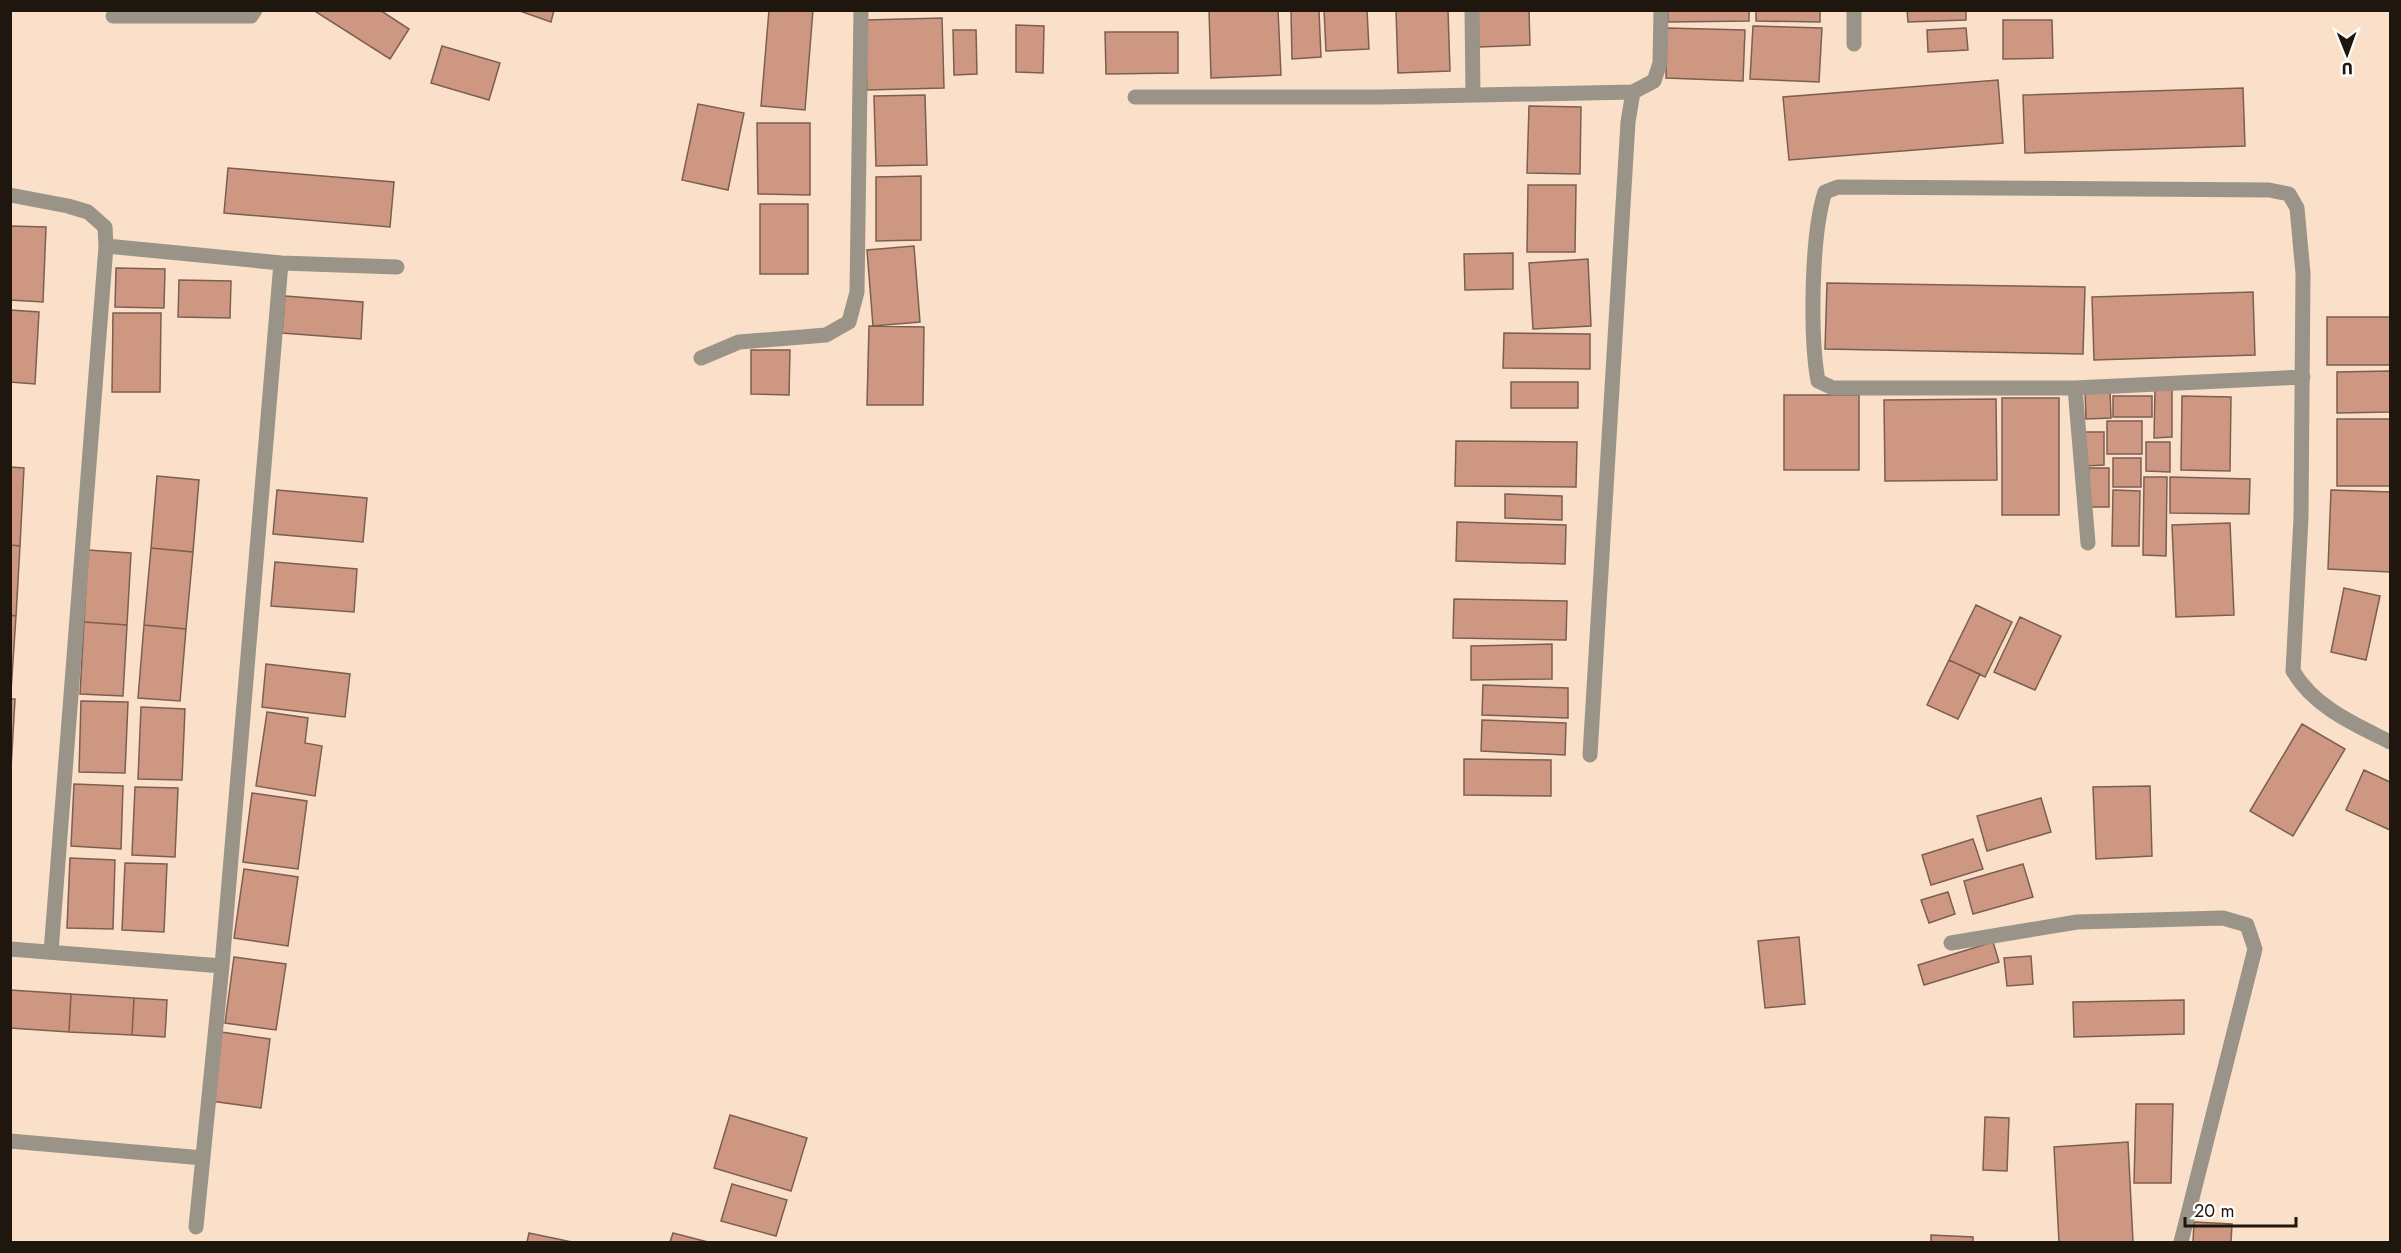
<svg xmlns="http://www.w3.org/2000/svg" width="2401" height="1253" font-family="Jost,sans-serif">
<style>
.building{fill:#ce9781;stroke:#7c5e53;stroke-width:1.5}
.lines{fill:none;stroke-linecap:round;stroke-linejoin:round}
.minor{stroke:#9a9488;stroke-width:15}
</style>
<rect width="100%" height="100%" fill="#fae0c8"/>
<path class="building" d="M313 10H380L409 29 390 59Z
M517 10H554L551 22Z
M769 10H813L805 110 761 106Z
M1209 10H1278L1281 75 1211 78Z
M1324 10H1367L1369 49 1326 51Z
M1396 10H1448L1450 71 1398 73Z
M1478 10H1529L1530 45 1479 47Z
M1668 10H1749V21L1668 22Z
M1756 10H1820V22L1756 21Z
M1907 10H1966V20L1908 22Z
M1291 11H1319L1321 57 1292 59Z
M942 18 944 88 867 90 865 20Z
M2003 20H2052L2053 58 2003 59Z
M1016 25 1044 26 1043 73 1016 72Z
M1753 26 1822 28 1819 82 1750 79Z
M1667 28 1745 30 1743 81 1666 78Z
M1966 28 1968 50 1928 52 1927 30Z
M953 30H976L977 74 954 75Z
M1105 32H1178V73L1106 74Z
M442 46 500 63 489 100 431 83Z
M1998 80 2003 143 1789 160 1783 97Z
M2243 88 2245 146 2025 153 2023 95Z
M925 95 927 165 876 166 874 96Z
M698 104 744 113 728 190 682 180Z
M1529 106 1581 107 1580 174 1527 173Z
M757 123H810V195L758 194Z
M228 168 394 182 390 227 224 213Z
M921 176V240L876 241V177Z
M1528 185H1576L1575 252H1527Z
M760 204H808V274H760Z
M10 226 46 227 43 302 10 300Z
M914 246 920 322 873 326 867 250Z
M1513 253V289L1465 290 1464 254Z
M1588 259 1591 326 1533 329 1529 263Z
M116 268 165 269 164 308 115 307Z
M179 280 231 281 230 318 178 317Z
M1827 283 2085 287 2083 354 1825 349Z
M2253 292 2255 355 2094 360 2092 297Z
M285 296 363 302 361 339 282 333Z
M10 310 39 312 35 384 10 382Z
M113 313H161L160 392H112Z
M2327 317H2390V365H2327Z
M869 326 924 327 923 405H867Z
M1504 333 1590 334V369L1503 368Z
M751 350H790L789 395 751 394Z
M2390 371V412L2337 413V372Z
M1511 382H1578V408H1511Z
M2155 389 2172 390V437L2154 438Z
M2085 390H2110L2111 418 2086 419Z
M1784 395H1859V470H1784Z
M2113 396H2152V417H2113Z
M2182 396 2231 397 2230 471 2181 470Z
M2002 398H2059V515H2002Z
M1996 399 1997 480 1885 481 1884 400Z
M2337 419H2390V486H2337Z
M2107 421H2142V454H2107Z
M2085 432H2104V465L2085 466Z
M1456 441 1577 442 1576 487 1455 486Z
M2146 442H2170V472L2146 471Z
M2113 458H2141V487H2113Z
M10 467 24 468 20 546 10 545Z
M2089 468H2109V507H2088Z
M157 476 199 480 193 552 151 548Z
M2144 477H2167L2166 556 2143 555Z
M2170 477 2250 479 2249 514 2170 513Z
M277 490 367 498 363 542 273 534Z
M2113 490 2140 491 2139 546H2112Z
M2331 490 2390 492V572L2328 569Z
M1505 494 1562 496V520L1505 518Z
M1457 522 1566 525 1565 564 1456 561Z
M2230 523 2234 615 2176 617 2172 525Z
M10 545 20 546 16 616 10 615Z
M151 548 193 552 186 629 144 625Z
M88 550 131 553 127 625 84 622Z
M275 562 357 569 354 612 271 606Z
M2344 588 2380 596 2366 660 2331 652Z
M1454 599 1567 601 1566 640 1453 638Z
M1976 605 2012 622 1985 677 1949 660Z
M10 615 16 616 11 692H10Z
M2020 617 2061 636 2035 690 1994 672Z
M84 622 127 625 123 696 80 694Z
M144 625 186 629 180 701 138 698Z
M1552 644V679L1471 680V646Z
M1949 660 1980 674 1958 719 1927 705Z
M266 664 350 674 345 717 262 707Z
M1483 685 1568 688V718L1482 715Z
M10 699H15L11 769H10Z
M81 701 128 702 125 773 79 772Z
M141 707 185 709 182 780 138 779Z
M267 712 308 718 305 743 322 746 315 796 256 786Z
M1482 720 1566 723 1565 755 1481 751Z
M2302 724 2345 749 2293 836 2250 811Z
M1464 759 1551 760V796L1464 795Z
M2364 770 2390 782V830L2346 810Z
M74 784 123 786 121 849 71 846Z
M2150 786 2152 856 2096 859 2093 787Z
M135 787 178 788 175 857 132 855Z
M252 793 307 801 298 869 243 862Z
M2041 798 2051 832 1987 851 1977 816Z
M1973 839 1983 869 1931 885 1922 855Z
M70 858 115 860 113 929 67 928Z
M125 863 167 864 164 932 122 930Z
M2023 864 2033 897 1973 914 1964 881Z
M244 869 298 877 288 946 234 938Z
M1948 892 1955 914 1929 923 1921 900Z
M1799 937 1805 1004 1765 1008 1758 941Z
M1993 942 1999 962 1924 985 1918 965Z
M2031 956 2033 984 2007 986 2004 958Z
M234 957 286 964 276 1030 225 1023Z
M10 990 71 994 69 1032 10 1028Z
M71 994 134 998 132 1035 69 1032Z
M134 998 167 1000 165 1037 132 1035Z
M2184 1000V1034L2074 1037 2073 1002Z
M221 1032 270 1039 261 1108 211 1101Z
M2136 1104H2173L2171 1183H2134Z
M730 1115 807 1138 791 1191 714 1168Z
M1985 1117 2009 1118 2007 1171 1983 1170Z
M2128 1142 2133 1242H2059L2054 1147Z
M732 1184 787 1200 776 1236 721 1221Z
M2194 1222 2232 1224 2231 1242H2193Z
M529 1233 572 1242H527Z
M673 1233 708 1242H670Z
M1931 1235 1973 1237V1242H1931Z"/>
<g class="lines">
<path class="minor" d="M1472 10 1473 95
M1854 10V44
M113 16H251L255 10
M1135 97H1380L1633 92
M10 195 68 206 88 212 105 227 106 246 51 952
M106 246 281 263 397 267
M701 358 739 342 826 335 849 322 857 292 861 10
M2303 377 2075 388H1833L1818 381C1810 336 1811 235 1825 192L1838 187 2269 190 2289 194 2297 208 2303 273 2301 518 2293 671C2314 707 2354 724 2390 742
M2075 388 2088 543
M1590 755 1628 122 1633 92 1654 81 1660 63 1661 10
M1951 943 2077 922 2223 918 2247 925 2255 949 2181 1242
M10 949 222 966
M10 1141 203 1158
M196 1227 222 966 281 263"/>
</g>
<rect width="2401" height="1253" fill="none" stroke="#1f160e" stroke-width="24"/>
<g transform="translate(2347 54) rotate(179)" stroke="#ffffff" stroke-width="4.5" paint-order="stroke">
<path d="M0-4.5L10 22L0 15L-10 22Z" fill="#1f160e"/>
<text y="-9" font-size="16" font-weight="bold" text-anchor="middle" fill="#1f160e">U</text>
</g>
<path d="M2185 1217v9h111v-9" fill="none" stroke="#1f160e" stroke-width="3"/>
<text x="2194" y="1217" font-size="18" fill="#1f160e" stroke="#ffffff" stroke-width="4.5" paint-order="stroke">20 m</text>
</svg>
